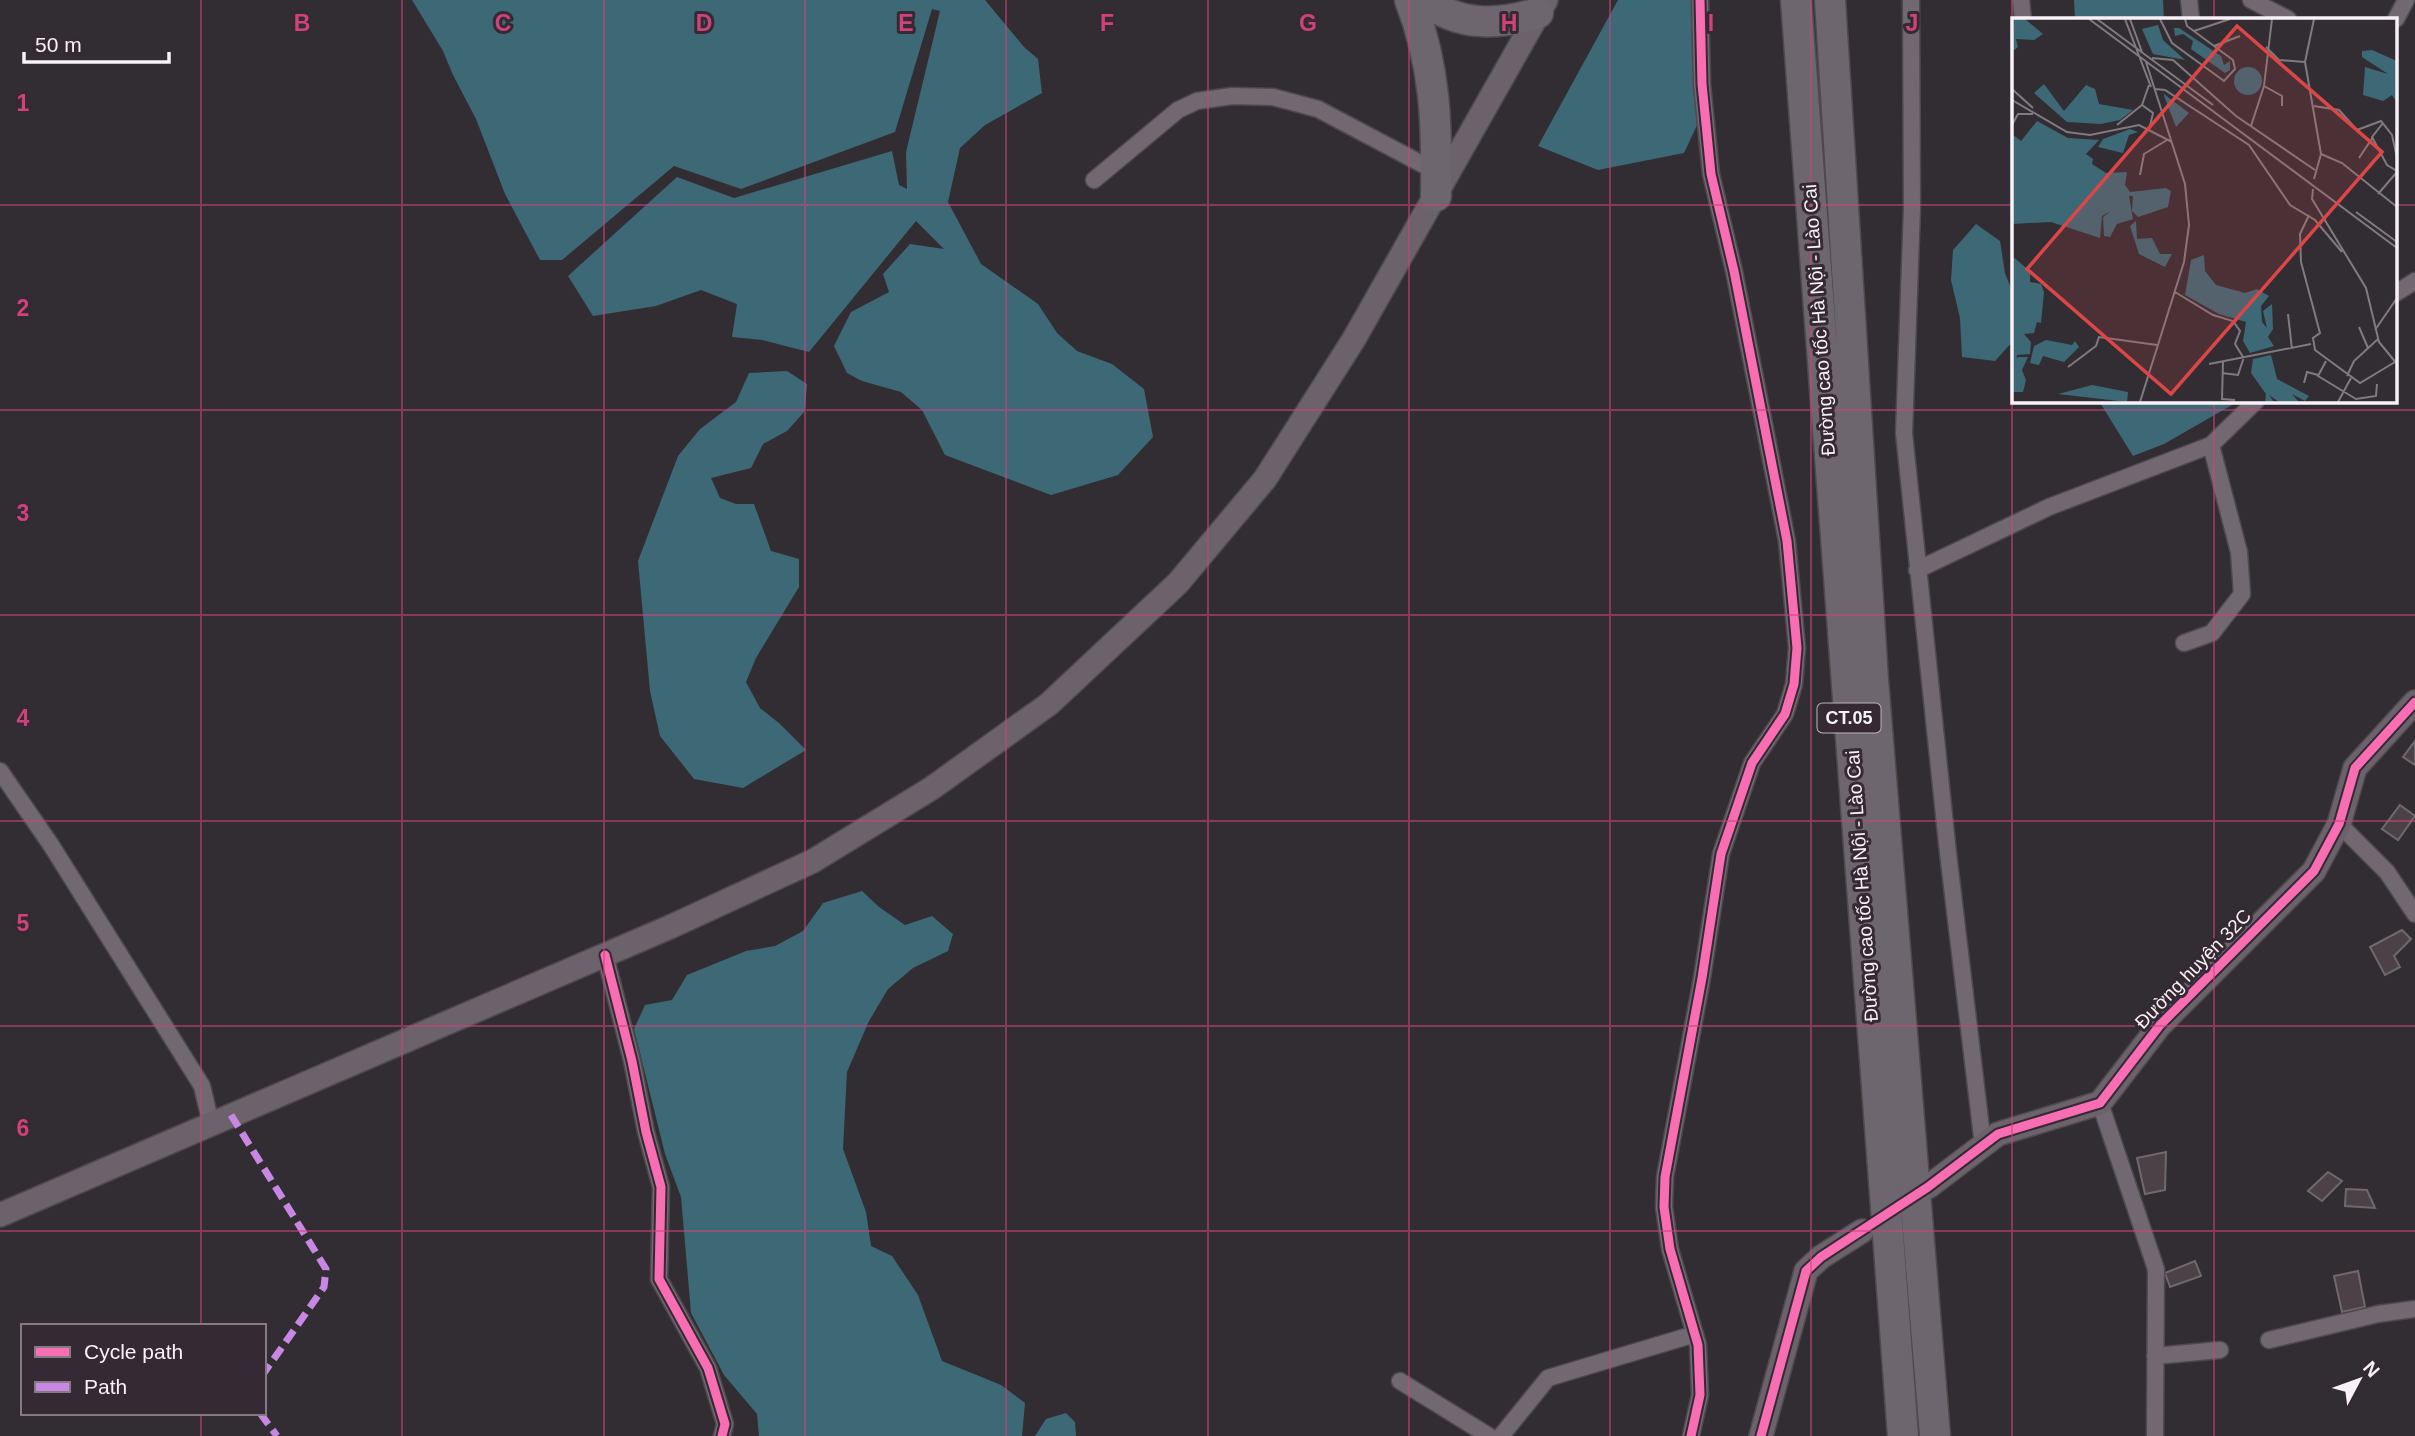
<svg xmlns="http://www.w3.org/2000/svg" width="2415" height="1436" font-family="Arial,sans-serif">
<style>
.water{fill:#3d6875}
.building{fill:#4b4146;stroke:#6e6a6c;stroke-width:2}
.lines{fill:none;stroke-linecap:round;stroke-linejoin:round}
.street-casing{stroke:#4d494d;stroke-width:19}
.secondary-casing{stroke:#4d494d;stroke-width:26}
.highway-casing{stroke:#4d494d;stroke-width:33}
.street{stroke:#726872;stroke-width:16}
.secondary{stroke:#6b626b;stroke-width:23}
.highway{stroke:#6e666e;stroke-width:30}
.quiet{stroke:#c787e3;stroke-width:7;stroke-dasharray:14 7;stroke-linecap:butt}
.cycleway-casing{stroke:#352a34;stroke-width:13}
.cycleway{stroke:#f96db3;stroke-width:9}
.grid{fill:none;stroke:#cd437a;stroke-width:2;stroke-opacity:0.55}
.labels{text-anchor:middle;dominant-baseline:central;stroke-width:6;stroke-linejoin:round;paint-order:stroke}
.shield{fill:#352a34;stroke:#beb5bc;stroke-width:2}
.shield-label{font-size:18px;font-weight:bold;fill:#f8f1f7}
.street-label{font-size:19px;fill:#f8f1f7;stroke:#352a34}
.inset-road{fill:none;stroke:#817b81;stroke-width:2}
.view{fill:#db4647;fill-opacity:0.15;stroke:#db4647;stroke-width:3.5}
.inset-edge{fill:none;stroke:#f8f1f7;stroke-width:3.5}
.grid-label{font-size:23px;text-anchor:middle;font-weight:bold;fill:#cd437a;stroke:#352a34;stroke-width:6;stroke-linejoin:round;paint-order:stroke}
</style>
<rect width="100%" height="100%" fill="#322d32"/>
<path class="water" d="M412 0H985L1024 47 1038 59 1042 93 985 125 960 148 948 202 981 264 1038 304 1057 333 1077 351 1112 364 1144 389 1153 437 1118 475 1051 495 945 455 922 410 901 392 862 381 847 373 834 346 851 312 889 292 883 274 910 244 944 249 916 221 809 352 762 340 732 337 737 304 701 290 656 306 593 316 568 276 677 177 734 198 892 151 899 185 907 189 906 152 940 11 932 9 895 132 741 189 674 166 562 260H540L505 194 476 119 453 75 443 51Z
M1618 0H1691L1700 119 1684 153 1598 170 1538 146Z
M2074 0H2163L2164 19H2075Z
M1976 224 2000 241 2005 273 2014 296V340L1995 361 1962 357 1960 318 1951 280 1953 250Z
M787 371 807 384 805 411 787 431 763 444 751 468 711 478 720 498 736 504H754L771 551 799 559V587L756 658 746 682 760 708 780 724 806 750 743 788 694 779 660 736 650 691 638 561 678 456 700 429 736 402 749 373Z
M2099 401H2239L2164 444 2133 456Z
M862 891 879 907 905 925 932 916 953 934 948 951 913 968 888 989 869 1021 847 1072 843 1149 866 1212 871 1246 892 1256 918 1295 942 1361 1001 1385 1025 1403 1022 1436H759L757 1414 724 1375 691 1313 681 1197 665 1154 634 1029 645 1005 672 1000 687 975 746 951 775 946 803 931 823 903Z
M1066 1413 1075 1422 1076 1436H1035L1046 1419Z"/>
<path class="building" d="M2415 741V765L2403 757Z
M2400 805 2415 816 2398 840 2382 829Z
M2402 930 2411 939 2394 956 2400 967 2385 975 2370 947Z
M2166 1152 2165 1190 2145 1194 2137 1158Z
M2328 1172 2342 1181 2322 1201 2308 1191Z
M2346 1189 2367 1190 2375 1208 2345 1206Z
M2195 1261 2201 1276 2170 1287 2165 1273Z
M2358 1271 2365 1307 2342 1312 2334 1276Z"/>
<g class="lines">
<defs>
<path id="street" d="M1911 0 1912 208 1904 433 1948 853 1983 1145
M2021 0 2023 19
M2189 0 2191 19
M2251 0 2288 19
M2396 19 2406 0
M1094 180 1178 110 1197 101 1232 96 1273 97 1318 109 1437 172
M2396 293 2415 281
M1917 570 2049 507 2211 445 2256 401
M2184 643 2212 633 2242 594 2239 552 2211 445
M0 771 51 845 202 1086 211 1124
M2339 824 2387 872 2415 914
M605 955 632 1061 646 1132 661 1187 659 1279 708 1368 725 1424 722 1436
M2100 1103 2156 1269 2155 1436
M2269 1340 2378 1314 2415 1309
M2155 1356 2220 1350
M1400 1381 1489 1436
M1501 1436 1548 1378 1695 1334
M1691 1436 1700 1395 1698 1345 1670 1249 1664 1207 1665 1177 1702 978 1721 854 1752 763 1785 714 1794 684 1797 648 1787 541 1734 271 1711 174 1702 84 1700 0"/>
<path id="secondary" d="M1928 1187 1998 1134 2100 1103 2160 1025 2314 871 2339 824 2355 768 2415 702
M0 1215 670 927 813 861 932 788 1049 704 1178 583 1265 479 1354 339 1546 0
M1761 1436 1806 1271 1821 1257 1862 1231"/>
<path id="highway" d="M1410 0C1436 67 1437 125 1436 196
M1425 0C1459 27 1498 25 1538 13
M1796 0 1903 1436
M1830 0 1873 680 1935 1436"/>
</defs>
<use href="#street" class="street-casing"/>
<use href="#secondary" class="secondary-casing"/>
<use href="#highway" class="highway-casing"/>
<use href="#street" class="street"/>
<use href="#secondary" class="secondary"/>
<use href="#highway" class="highway"/>
<path class="quiet" d="M231 1115 326 1269 324 1287 264 1373
M260 1413 277 1436"/>
<defs>
<path id="cycleway" d="M605 955 632 1061 646 1132 661 1187 659 1279 708 1368 725 1424 722 1436
M1691 1436 1700 1395 1698 1345 1670 1249 1664 1207 1665 1177 1702 978 1721 854 1752 763 1785 714 1794 684 1797 648 1787 541 1734 271 1711 174 1702 84 1700 0
M1761 1436 1806 1271 1821 1257 1928 1187 1998 1134 2100 1103 2160 1025 2314 871 2339 824 2355 768 2415 702"/>
</defs>
<use href="#cycleway" class="cycleway-casing"/>
<use href="#cycleway" class="cycleway"/>
</g>
<path class="grid" d="M201 0V1326M402 0V1436M604 0V1436M805 0V1436M1006 0V1436M1208 0V1436M1409 0V1436M1610 0V1436M1811 0V1436M2012 0V1436M2214 0V19M0 205H2014M2396 205H2415M2214 401V1436M0 410H2415M0 615H2415M0 821H2415M0 1026H2415M0 1231H2415M201 1413V1436"/>
<g class="labels">
<rect class="shield" x="1817.5" y="703.5" width="63" height="29" rx="5"/>
<g class="shield-label">
<text x="1849" y="718">CT.05</text>
</g>
<g class="street-label">
<text transform="translate(1819 320) rotate(-94)">Đường cao tốc Hà Nội - Lào Cai</text>
<text transform="translate(1862 886) rotate(-94)">Đường cao tốc Hà Nội - Lào Cai</text>
<text transform="translate(2193 969) rotate(-46)">Đường huyện 32C</text>
</g>
</g>
<g transform="translate(2012 18)">
<rect width="385" height="385" fill="#322d32"/>
<path d="M2 1H13L31 16 22 22 4 21 6 29 0 34ZM146 7 151 22 173 42 141 36 130 11ZM167 10 209 38 212 47 218 43V52L213 55 179 31 181 23 171 16 163 18 162 10ZM360 32 385 43V85L380 77 371 83 351 77 353 49 376 56 350 39V33ZM222 63a14 14 0 1 1 28 0a14 14 0 1 1-28 0ZM32 66 52 93 74 67 83 71 87 86 121 92 108 102 89 106 55 104 22 75ZM152 76 177 95 164 109 152 78ZM25 103 56 120 87 122 74 136 81 141 80 146 94 155 115 154 113 167 118 174 154 170 159 173 156 189 126 199 120 193 121 178H117L121 201 105 206 98 219 92 218 91 199 99 193 90 198 88 220 39 204 0 206V116L9 123ZM118 111 126 114 117 117 111 135 86 129 91 121ZM124 203 125 221 140 220 148 236H160L153 249 127 236 118 208ZM192 237 193 253 204 267 233 275 245 271 257 278 249 288 250 304 255 310 251 293 260 286 261 311 256 319 262 328 238 335 231 323 234 304 207 296 173 277 179 242ZM0 238 18 253V264L29 266 32 274 29 305 25 304 22 315 12 316 19 324 18 336 5 337 4 343 0 342ZM34 322 60 327 63 323 67 329 52 344 31 338 27 347 18 345 22 328ZM259 337 265 361 297 378 293 383 280 376 287 384H267L257 377 262 384H253L254 376 239 355 241 341ZM6 339H16L10 352 14 362 11 374H0V344ZM80 367 116 374 115 384 46 376Z" fill="#3d6875"/>
<path class="inset-road" d="M77 1 385 230M85 1 201 87M113 1 139 69M118 1 130 34M148 1 160 25 212 63 223 51 221 42 175 8 173 1M302 1 293 44 309 136 302 161M182 13 218 1M202 28 228 18M254 29 267 42 293 44M140 40 161 42 224 98 303 152M252 68 270 78V88M0 71 21 90M143 71 153 72 237 127 278 187 303 202 330 234M0 82 55 114 78 117 127 107 160 124M130 87 141 95 138 108M302 88 327 92 345 112 369 103 380 117 385 140M371 105 360 119 375 147 385 153M0 107 6 96H21M105 107 130 87 137 67M239 108 252 68 260 1M309 136 330 145 385 189M347 140 361 119M128 157 132 136 155 122M301 171 300 181 354 270 367 324 385 346M366 176 385 154M344 194 385 224M297 197 288 216 289 244 308 315 301 320 303 332 348 365 383 344M163 274 201 297 221 303 228 313 223 326 231 339M276 296 280 331M347 309 356 330M363 312 385 280M314 343 306 358 344 381 364 378 365 366M211 344 210 381 223 382M197 346 299 326M56 349 84 328 87 319 145 327M210 355 226 357 232 339M335 358 342 343 366 321M292 365 295 354 306 357M128 384 172 244 177 207 173 166 134 44M326 384 339 360"/>
<path class="view" d="M225 8 370 134 159 376 15 251Z"/>
<rect width="385" height="385" class="inset-edge"/>
</g>
<g class="grid-label">
<text x="302" y="31">B</text>
<text x="503" y="31">C</text>
<text x="704" y="31">D</text>
<text x="906" y="31">E</text>
<text x="1107" y="31">F</text>
<text x="1308" y="31">G</text>
<text x="1509" y="31">H</text>
<text x="1711" y="31">I</text>
<text x="1912" y="31">J</text>
<text x="23" y="111">1</text>
<text x="23" y="316">2</text>
<text x="23" y="521">3</text>
<text x="23" y="726">4</text>
<text x="23" y="931">5</text>
<text x="23" y="1136">6</text>
</g>
<rect x="21" y="1324" width="245" height="91" fill="#352a34" stroke="#837a82" stroke-width="2"/>
<rect x="35" y="1347" width="35" height="10" fill="#f96db3" stroke="#837a82" stroke-width="2"/>
<text x="84" y="1359" font-size="21" fill="#f8f1f7">Cycle path</text>
<rect x="35" y="1382" width="35" height="10" fill="#c787e3" stroke="#837a82" stroke-width="2"/>
<text x="84" y="1394" font-size="21" fill="#f8f1f7">Path</text>
<g transform="translate(2359 1380) rotate(49)" stroke="#352a34" stroke-width="5" paint-order="stroke">
<path d="M0-5L12 26L0 18L-12 26Z" fill="#f8f1f7"/>
<text y="-10" font-size="19" font-weight="bold" text-anchor="middle" fill="#f8f1f7">N</text>
</g>
<path d="M24 52v10h145v-10" fill="none" stroke="#f8f1f7" stroke-width="3.5"/>
<text x="35" y="52" font-size="21" fill="#f8f1f7" stroke="#352a34" stroke-width="5" paint-order="stroke">50 m</text>
</svg>
